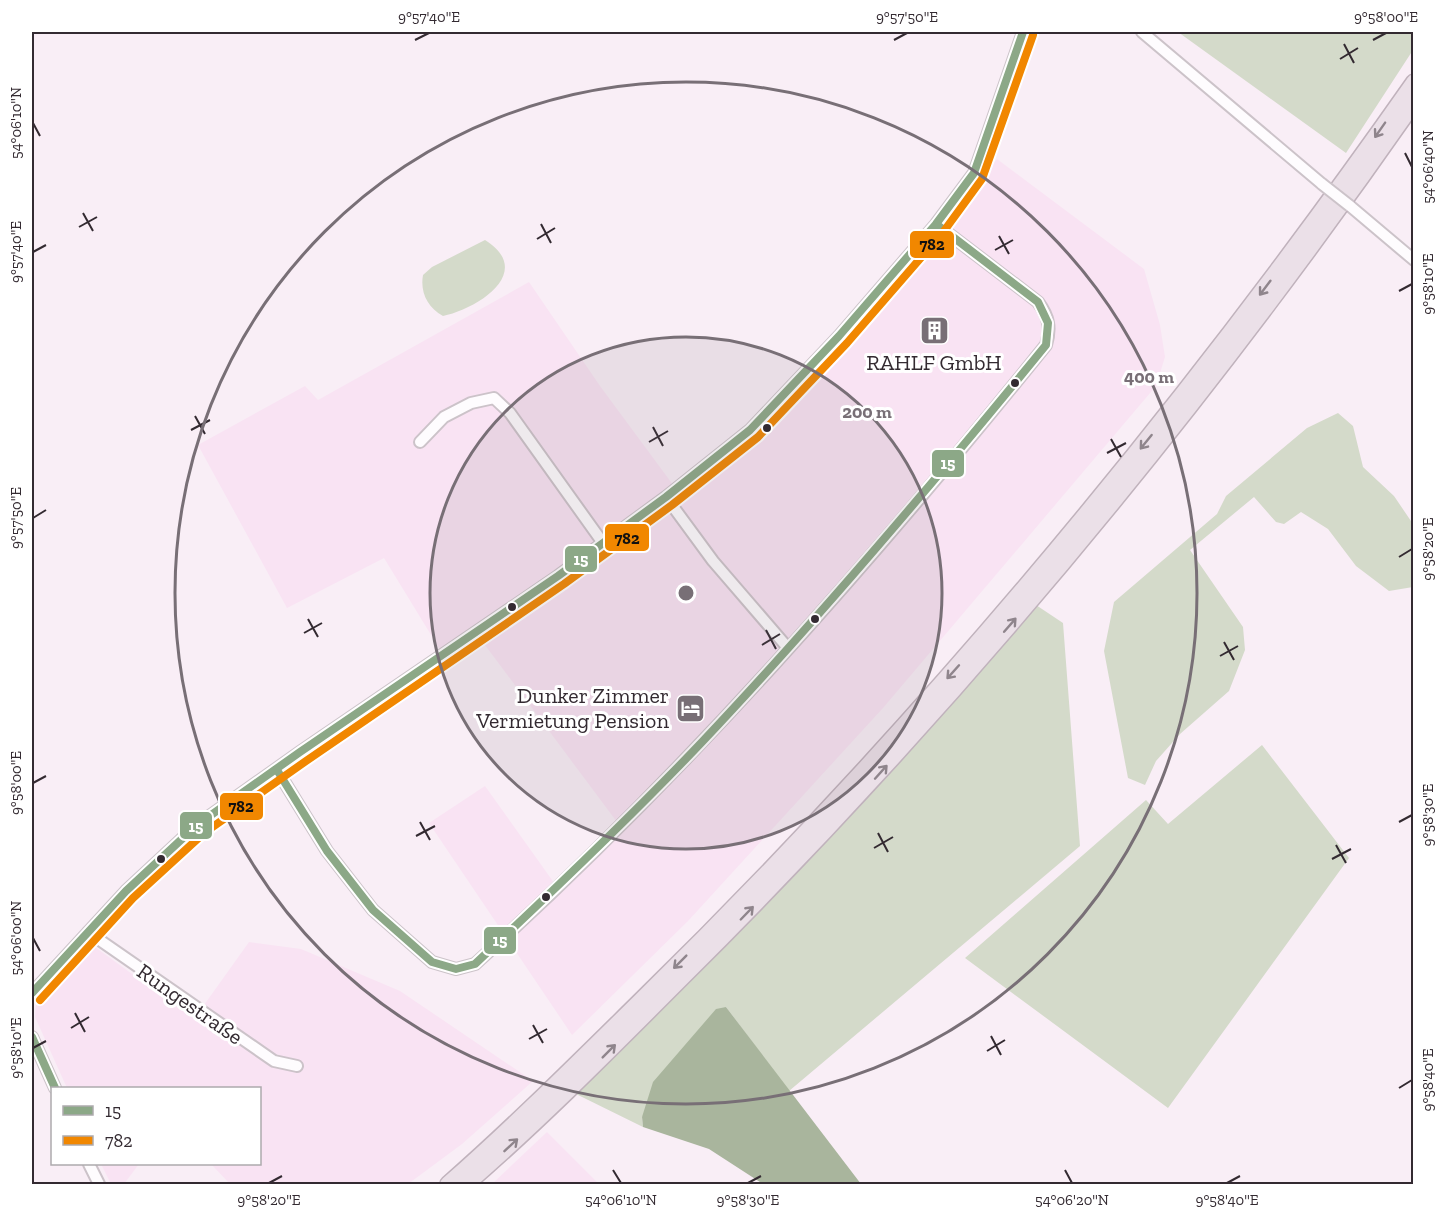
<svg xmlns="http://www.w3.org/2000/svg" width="1445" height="1216" font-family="'Zilla Slab',serif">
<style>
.built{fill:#f9e3f3}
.green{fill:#d4daca}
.water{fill:#a9b59d}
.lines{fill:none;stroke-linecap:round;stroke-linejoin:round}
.minor-casing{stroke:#ccc3c9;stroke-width:14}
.highway-casing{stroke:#c0b2bc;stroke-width:18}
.minor{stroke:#fefcfe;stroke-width:10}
.highway{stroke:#ebe0e8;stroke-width:15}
.minor-bridge-casing{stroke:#ccc3c9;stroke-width:14;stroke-linecap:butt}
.minor-bridge{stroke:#fefcfe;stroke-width:10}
.bus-1-casing{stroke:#fff;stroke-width:12}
.bus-2-casing{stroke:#fff;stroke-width:12}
.bus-1{stroke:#8ca887;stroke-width:8}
.bus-2{stroke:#f18700;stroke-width:8}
.oneway{stroke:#8f858c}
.ticks{fill:none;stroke:#332a31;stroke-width:2}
.ring{fill:none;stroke:#786f76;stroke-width:3}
.bus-dot{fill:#332a31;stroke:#fff;stroke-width:2}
.labels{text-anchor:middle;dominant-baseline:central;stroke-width:6;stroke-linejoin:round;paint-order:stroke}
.poi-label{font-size:22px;fill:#332a31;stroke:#fff}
.street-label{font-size:22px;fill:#332a31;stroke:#fff}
.centre{fill:#786f76;stroke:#fff;stroke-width:3}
.ring-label{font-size:18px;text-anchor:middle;font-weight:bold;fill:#786f76;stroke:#fff;stroke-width:6;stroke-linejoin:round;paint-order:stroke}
.line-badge{stroke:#fff;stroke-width:2}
.badge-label{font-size:16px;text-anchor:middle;font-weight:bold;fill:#fff}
.pale-badge-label{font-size:16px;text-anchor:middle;font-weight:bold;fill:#111}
.neatline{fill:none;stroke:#332a31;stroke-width:2}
.ticks-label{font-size:15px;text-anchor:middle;fill:#332a31}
</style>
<rect width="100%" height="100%" fill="#f9eef6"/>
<path class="built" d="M997 159 1144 269 1160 325 1165 357 1156 386 883 708 688 921 572 1035 429 823 485 786 557 887 620 826 479 637 447 661 384 558 287 608 198 445 305 386 318 400 529 282 600 386 682 497 756 436 951 220Z
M88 942 194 1019 249 942 301 949 400 991 533 1081 462 1144 408 1184H230L211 1164H260V1088H67L35 1017 36 1004 43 991Z
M547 1132 599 1184H492Z
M101 1164H139L124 1184H111Z"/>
<path class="green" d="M1178 32H1413V50L1346 153Z
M485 240C536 272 477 309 443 316 427 307 420 292 423 275L432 267Z
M1338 413 1353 426 1363 467 1394 496 1413 524V587L1389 591 1356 566 1328 529 1301 512 1284 524 1276 522 1254 497 1190 550 1243 627 1245 650 1229 691 1180 734 1156 761 1145 785 1128 778 1104 651 1114 602 1217 514 1226 496 1307 428Z
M1036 605 1063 623 1080 846 789 1091 726 1007 642 1117 643 1127 576 1094C697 974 817 851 932 725 968 686 1001 645 1036 605Z
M1262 745 1349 858 1168 1108 965 958 1146 800 1168 824Z"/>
<path class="water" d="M726 1007 861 1184H763L709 1149 643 1127 642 1117 653 1082 716 1009Z"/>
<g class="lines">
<defs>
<path id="minor" d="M1142 32 1322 184
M1350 206 1414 260
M420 442 444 417 471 403 494 398 510 413 603 543
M666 497 713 561 788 648
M277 770 327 851 373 910 432 962 456 969 475 964C684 775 870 564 1046 345 1051 328 1049 317 1038 302L936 224
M88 932 274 1061 297 1066
M32 993 126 891 197 825 300 752 558 576 666 497 750 430 839 336 936 224 974 173 1023 32
M32 1037 55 1088
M89 1164 99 1184"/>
<path id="highway" d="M448 1184C514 1126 577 1063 640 1001 927 720 1183 411 1414 82
M467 1184C542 1119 611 1049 681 979 951 711 1196 416 1414 103"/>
</defs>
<use href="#minor" class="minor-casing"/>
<use href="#highway" class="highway-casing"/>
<use href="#minor" class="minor"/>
<use href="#highway" class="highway"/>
<defs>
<path id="minor-bridge" d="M1322 184 1350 206"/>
</defs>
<use href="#minor-bridge" class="minor-bridge-casing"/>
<use href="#minor-bridge" class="minor-bridge"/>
<defs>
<path id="bus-1" d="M277 770 327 851 373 910 432 962 456 969 475 964C552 892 629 819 702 742 822 615 935 481 1046 345L1048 323 1038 302 936 224
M32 993 126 891 197 825 300 752 558 576 666 497 750 430 839 336 936 224 974 173 1023 32
M32 1037 55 1088"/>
<path id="bus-2" d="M40 1000 133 898 204 833 306 761 564 584 672 505 758 437 847 343 944 231 982 179 1033 35"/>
</defs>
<use href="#bus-1" class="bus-1-casing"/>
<use href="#bus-2" class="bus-2-casing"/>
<use href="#bus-1" class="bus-1"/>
<use href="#bus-2" class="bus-2"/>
</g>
<defs><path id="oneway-shaft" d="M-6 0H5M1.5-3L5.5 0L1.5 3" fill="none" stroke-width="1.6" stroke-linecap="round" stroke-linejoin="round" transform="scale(1.5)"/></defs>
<g class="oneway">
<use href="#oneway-shaft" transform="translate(1380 130) rotate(125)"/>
<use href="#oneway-shaft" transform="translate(1265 288) rotate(127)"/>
<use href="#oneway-shaft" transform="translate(1146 442) rotate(129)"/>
<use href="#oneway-shaft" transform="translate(1010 625) rotate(-49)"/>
<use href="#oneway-shaft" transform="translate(953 672) rotate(132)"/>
<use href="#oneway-shaft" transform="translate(881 772) rotate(-48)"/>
<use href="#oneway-shaft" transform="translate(747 913) rotate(-46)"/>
<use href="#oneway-shaft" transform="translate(680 962) rotate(135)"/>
<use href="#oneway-shaft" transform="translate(609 1051) rotate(-45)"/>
<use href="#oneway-shaft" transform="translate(511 1145) rotate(-43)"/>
</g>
<path class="ticks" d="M415 40 429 33M894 40 907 33M1373 40 1386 33M1344 44 1354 63M1340 59 1358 48M33 123 40 136M1405 153 1412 167M83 213 93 231M541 224 551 243M79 227 97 217M999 236 1009 254M537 239 555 228M995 250 1013 240M33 252 46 245M1399 291 1412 284M195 416 205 434M653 427 663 446M191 430 210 420M1111 439 1121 457M649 442 668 431M1107 453 1126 443M33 518 46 510M1399 557 1412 549M308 619 318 637M766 630 776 649M304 633 322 623M1224 642 1234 660M762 645 780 634M1220 656 1238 646M33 783 46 776M420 822 430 840M1399 822 1412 815M878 833 888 852M416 836 435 826M1336 845 1346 863M874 848 893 837M1332 859 1351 849M33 938 40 951M75 1013 85 1032M533 1025 543 1043M71 1028 89 1017M991 1036 1001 1055M529 1039 547 1029M33 1048 46 1041M987 1051 1005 1040M1399 1088 1412 1080M613 1170 621 1183M1065 1170 1072 1183M269 1183 282 1176M748 1183 761 1176M1227 1183 1240 1176"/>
<circle cx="686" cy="593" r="256" fill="#786f76" fill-opacity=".12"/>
<g class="ring">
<circle cx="686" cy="593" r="256"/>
<circle cx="686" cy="593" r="511"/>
</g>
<defs>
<symbol id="building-square" viewBox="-11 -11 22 22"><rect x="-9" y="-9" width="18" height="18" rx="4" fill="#786f76" stroke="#fff"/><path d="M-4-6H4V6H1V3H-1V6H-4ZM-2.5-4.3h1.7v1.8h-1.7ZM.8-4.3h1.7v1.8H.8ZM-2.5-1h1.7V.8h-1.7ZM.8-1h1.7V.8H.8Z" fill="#fff"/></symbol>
<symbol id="hotel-square" viewBox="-11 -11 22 22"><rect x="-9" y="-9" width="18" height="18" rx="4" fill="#786f76" stroke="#fff"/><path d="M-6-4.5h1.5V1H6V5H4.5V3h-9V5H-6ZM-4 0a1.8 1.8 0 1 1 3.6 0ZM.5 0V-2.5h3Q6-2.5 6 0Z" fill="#fff"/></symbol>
</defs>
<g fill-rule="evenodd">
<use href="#building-square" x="918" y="314" width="33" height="33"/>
<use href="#hotel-square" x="674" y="692" width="33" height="33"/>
</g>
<g class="bus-dot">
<circle cx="1015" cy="383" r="5"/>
<circle cx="767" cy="428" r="5"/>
<circle cx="512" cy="607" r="5"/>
<circle cx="815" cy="619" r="5"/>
<circle cx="161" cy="859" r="5"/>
<circle cx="546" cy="897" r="5"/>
</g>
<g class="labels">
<g class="poi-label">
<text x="934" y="362">RAHLF GmbH</text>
<text x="669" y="695" text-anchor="end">Dunker Zimmer<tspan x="669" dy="25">Vermietung Pension</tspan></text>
</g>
<g class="street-label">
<text transform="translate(190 1004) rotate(35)">Rungestraße</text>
</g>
</g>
<circle cx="686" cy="593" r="9" class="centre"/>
<g class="ring-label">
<text x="1149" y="383">400 m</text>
<text x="867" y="418">200 m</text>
</g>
<g class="line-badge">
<rect x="909" y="230" width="46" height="29" rx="6" fill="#f18700"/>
<rect x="931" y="449" width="34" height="29" rx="6" fill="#8ca887"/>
<rect x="604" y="523" width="46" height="29" rx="6" fill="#f18700"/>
<rect x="564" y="545" width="34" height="28" rx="6" fill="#8ca887"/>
<rect x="219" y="792" width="45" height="29" rx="6" fill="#f18700"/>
<rect x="179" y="811" width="34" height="29" rx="6" fill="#8ca887"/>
<rect x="483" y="926" width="34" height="29" rx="6" fill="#8ca887"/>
</g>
<g class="badge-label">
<text x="948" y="469">15</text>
<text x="581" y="565">15</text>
<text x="196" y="832">15</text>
<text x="500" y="946">15</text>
</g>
<g class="pale-badge-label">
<text x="932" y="250">782</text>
<text x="627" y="544">782</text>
<text x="241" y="812">782</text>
</g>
<rect width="1445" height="1216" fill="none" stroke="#ffffff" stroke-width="66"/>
<rect x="51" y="1087" width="210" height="78" fill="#ffffff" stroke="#adaaad" stroke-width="1.5"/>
<rect x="63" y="1106" width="30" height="9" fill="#8ca887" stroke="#adaaad" stroke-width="1.5"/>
<text x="105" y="1117" font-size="18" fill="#332a31">15</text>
<rect x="63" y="1136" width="30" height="9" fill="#f18700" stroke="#adaaad" stroke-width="1.5"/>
<text x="105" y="1147" font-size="18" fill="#332a31">782</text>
<rect x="33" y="33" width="1379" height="1150" class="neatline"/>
<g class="ticks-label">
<text x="429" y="22">9°57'40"E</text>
<text x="907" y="22">9°57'50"E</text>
<text x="1386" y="22">9°58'00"E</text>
<text transform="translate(16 123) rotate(-90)" y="5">54°06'10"N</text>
<text transform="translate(1428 167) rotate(-90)" y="5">54°06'40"N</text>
<text transform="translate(16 252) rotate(-90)" y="5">9°57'40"E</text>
<text transform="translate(1428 284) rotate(-90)" y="5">9°58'10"E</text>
<text transform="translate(16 518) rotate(-90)" y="5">9°57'50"E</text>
<text transform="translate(1428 549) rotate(-90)" y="5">9°58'20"E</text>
<text transform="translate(16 783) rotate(-90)" y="5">9°58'00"E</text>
<text transform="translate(1428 815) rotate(-90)" y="5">9°58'30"E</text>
<text transform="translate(16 938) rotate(-90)" y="5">54°06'00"N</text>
<text transform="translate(16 1048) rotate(-90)" y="5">9°58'10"E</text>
<text transform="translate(1428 1080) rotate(-90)" y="5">9°58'40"E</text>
<text x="269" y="1205">9°58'20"E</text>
<text x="621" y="1205">54°06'10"N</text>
<text x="748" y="1205">9°58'30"E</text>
<text x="1072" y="1205">54°06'20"N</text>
<text x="1227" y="1205">9°58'40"E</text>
</g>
</svg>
